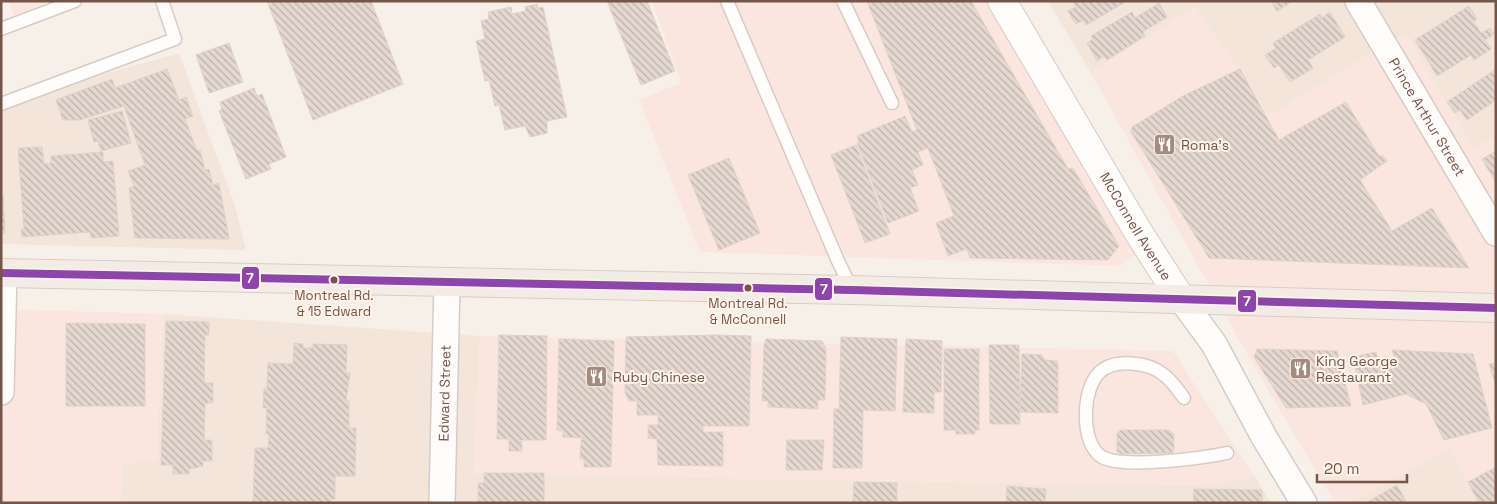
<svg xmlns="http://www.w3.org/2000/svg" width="1497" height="504" font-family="'Space Grotesk',sans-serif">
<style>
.residential{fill:#f3e5d9}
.commercial{fill:#fbe6df}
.building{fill:url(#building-back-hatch);stroke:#e0d2cb}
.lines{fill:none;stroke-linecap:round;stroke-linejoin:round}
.service-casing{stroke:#d6ccc6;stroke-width:15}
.minor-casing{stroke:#d6ccc6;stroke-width:28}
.secondary-casing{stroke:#d6cbc6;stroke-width:30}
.primary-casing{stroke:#d8cdc8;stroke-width:30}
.service{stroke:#fefdfc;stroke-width:12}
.minor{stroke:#fefdfc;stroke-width:25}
.secondary{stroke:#fefdfc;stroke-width:28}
.primary{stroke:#f3ece4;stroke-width:28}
.bus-1-casing{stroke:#fff5ea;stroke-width:11}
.bus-1{stroke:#8e44ad;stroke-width:8}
.bus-dot{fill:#765448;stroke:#fff5ea;stroke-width:2}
.labels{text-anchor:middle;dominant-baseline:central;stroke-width:4;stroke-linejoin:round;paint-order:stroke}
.bus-label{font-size:13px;fill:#765448;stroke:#fff5ea}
.street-label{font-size:14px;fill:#765448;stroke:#fff5ea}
.poi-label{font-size:14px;fill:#765448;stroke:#fff5ea;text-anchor:start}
.line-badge{stroke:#fff5ea;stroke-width:2}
.badge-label{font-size:14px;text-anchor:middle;font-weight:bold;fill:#fff}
</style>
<defs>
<pattern id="building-back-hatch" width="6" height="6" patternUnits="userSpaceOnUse" patternTransform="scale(1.25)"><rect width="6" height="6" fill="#e4d8d0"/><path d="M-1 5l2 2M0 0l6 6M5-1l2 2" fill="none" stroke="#bdb2ab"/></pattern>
</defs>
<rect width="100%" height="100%" fill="#f7f0e9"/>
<path class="residential" d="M1048 1H1496V137L1473 149 1405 33 1269 116 1195 7 1091 73Z
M179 53 235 206 246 250 1 244V103Z
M163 314 480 336 474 474 1197 486 1255 477 1271 503H121L122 464 156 460Z
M1449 449 1468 481 1496 467V503H1350Z"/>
<path class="commercial" d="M8 1H50L14 16Z
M652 1H984L1140 252 1119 266 700 252 639 100 681 83Z
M1195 7 1270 116 1405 33 1473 148 1496 137V467L1468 481 1449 449 1350 503H1335L1252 363 1091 73Z
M1 309 163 314 156 460 122 464 121 503H1Z
M480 336 1173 351 1255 477 1197 486 473 474Z"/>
<path class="building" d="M267 1H371L403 84 313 120Z
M607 1H647L675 71 641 85Z
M867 1H971L1068 169 1073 168 1119 246 1108 260 970 258 967 249 948 256 936 223 954 216 928 148 918 152 923 165 912 170 918 185 910 188 919 211 888 223 857 143 859 142 857 136 905 116 912 132 917 130Z
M1073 1H1127L1086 25 1084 20 1076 24 1068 11 1076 7Z
M1271 1H1293L1277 11Z
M1159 3 1167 17 1143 32 1145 36 1107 60 1104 56 1097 61 1087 43 1093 39 1091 36 1132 12 1135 18Z
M537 4 538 8 543 7 567 117 547 121V133L530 137 525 126 505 130 499 105 495 106 489 80 485 81 476 41 485 39 481 21 489 19 488 12 511 7 512 14 526 11 525 7Z
M1469 6 1477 19 1473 21 1481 33 1490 28 1494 34 1485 40 1491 49 1474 60 1471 55 1437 76 1415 40Z
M1330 12 1345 37 1308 60 1313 68 1290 82 1279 65 1274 68 1265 55 1276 48 1273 43 1320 14 1322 18Z
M229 43 243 82 209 93 196 55Z
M167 69 179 100 186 97 193 116 185 119 197 151 200 150 205 170 209 169 213 185 219 183 229 239 135 238 129 188 134 186 128 171 145 165 124 106 80 120H63L56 100 112 79 115 88Z
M1240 69 1279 140 1346 102 1379 156H1383L1387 161 1360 180 1392 231 1432 208 1469 268 1209 258 1131 132 1132 127 1183 96Z
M1496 69V100L1467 120 1460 110 1455 113 1447 102Z
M254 88 257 96 262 94 286 157 269 164 271 169 246 179 219 111 222 109 220 102Z
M122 111 131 143 101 151 98 141 94 142 88 120Z
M856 145 890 234 865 243 831 155Z
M42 147 44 164 51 163V156L103 152V162L113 161 119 236 91 238 90 232 22 237 21 229H24L18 148Z
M1496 151V183L1482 159Z
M729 158 760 233 719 250 688 175Z
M3 195 5 233 1 234V196Z
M166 321 209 322V335H205L204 383H213V403H205L204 440H212V461H203V466L189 469V474H173V465H161Z
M66 323 145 324V406H66Z
M499 335 547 336 546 440H522V451H509V439H497Z
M716 335 751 336 749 426H703V432H723V466L658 465 657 439 648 438V425H658V415H637V401H629L625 392 626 337Z
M841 337 897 339 895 411 863 410 862 468H833L834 409H839Z
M559 339 614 341 611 467H584V459H580L581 441 583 438 563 437V431L557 430Z
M766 339 822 341 826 349 825 400H818V409L768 407V401H762L764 345Z
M906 339 942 341 941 392H934V413L903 412Z
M294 343 303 344V348H313V344L347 345 346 373H350L346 401H349V428H356L355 476H335V499H331V503H253L255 448H268L269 434H266L267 408H263L264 389H267L268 363 293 364Z
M989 345H1019L1020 424H990Z
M944 349H979V430H975V434H956V430H944Z
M1257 349 1337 351 1351 406 1286 408 1254 357Z
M1392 350 1473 354 1492 428 1444 440 1426 404 1406 394 1363 405 1353 357 1376 352 1379 363 1395 360Z
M1022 354 1042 355 1044 360 1058 361V413L1020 412Z
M1496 363V386L1489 364Z
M1121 430H1168L1174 434V450L1172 453 1121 454 1117 451V433Z
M787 440H824L822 470H786Z
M1496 467V502L1479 503 1468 482Z
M484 473H544V503H478V483H484Z
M854 482 897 483V503H853Z
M1397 485 1407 503H1366Z
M1007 486 1046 489 1045 503H1006Z
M1194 489 1262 490V503H1193Z"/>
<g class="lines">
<defs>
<path id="service" d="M727 1 838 261 852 290
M843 1 892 103
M1 29 75 1
M1 104 175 39 162 1
M1184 398C1178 390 1172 381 1164 375 1149 362 1114 358 1099 373 1082 389 1080 444 1102 457 1123 469 1203 458 1227 453"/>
<g id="minor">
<path id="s1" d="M1358 1 1496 233"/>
<path d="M1181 299 1214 344 1264 437 1304 503"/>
<path d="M1 392 4 273"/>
<path id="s2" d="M442 503 447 282"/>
</g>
<g id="secondary">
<path id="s3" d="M1002 1 1137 230 1181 299"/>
</g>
<path id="primary" d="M1 273 852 290 1496 308"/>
</defs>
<use href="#service" class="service-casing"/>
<use href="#minor" class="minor-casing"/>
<use href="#secondary" class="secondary-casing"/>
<use href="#primary" class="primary-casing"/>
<use href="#service" class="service"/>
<use href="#minor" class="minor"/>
<use href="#secondary" class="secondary"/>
<use href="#primary" class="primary"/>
<defs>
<path id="bus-1" d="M1 273 852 290 1496 308"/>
</defs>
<use href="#bus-1" class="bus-1-casing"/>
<use href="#bus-1" class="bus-1"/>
</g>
<defs>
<symbol id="restaurant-square" viewBox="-11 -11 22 22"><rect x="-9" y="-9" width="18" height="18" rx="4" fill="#a38b80" stroke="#fff5ea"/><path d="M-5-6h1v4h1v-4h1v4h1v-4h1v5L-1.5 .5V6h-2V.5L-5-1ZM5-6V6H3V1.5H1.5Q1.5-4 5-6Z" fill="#fff"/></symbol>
</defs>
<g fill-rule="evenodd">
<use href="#restaurant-square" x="1152" y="132" width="25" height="25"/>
<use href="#restaurant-square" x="1288" y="356" width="25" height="25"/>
<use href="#restaurant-square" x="584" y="364" width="25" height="25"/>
</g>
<g class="bus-dot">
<circle cx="334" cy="280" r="4.5"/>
<circle cx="748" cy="288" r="4.5"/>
</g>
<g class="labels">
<g class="bus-label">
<text x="334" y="295">Montreal Rd.<tspan x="334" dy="16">&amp; 15 Edward</tspan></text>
<text x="748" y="303">Montreal Rd.<tspan x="748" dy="16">&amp; McConnell</tspan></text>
</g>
<g class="street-label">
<text stroke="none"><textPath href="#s1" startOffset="135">Prince Arthur Street</textPath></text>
<text stroke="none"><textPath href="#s3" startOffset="262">McConnell Avenue</textPath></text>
<text stroke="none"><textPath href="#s2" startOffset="110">Edward Street</textPath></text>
</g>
<g class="poi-label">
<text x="1181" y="145">Roma's</text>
<text x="1316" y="361">King George<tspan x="1316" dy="16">Restaurant</tspan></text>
<text x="613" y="377">Ruby Chinese</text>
</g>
</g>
<g class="line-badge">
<rect x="241" y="266" width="19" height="24" rx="5" fill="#8e44ad"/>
<rect x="814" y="277" width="19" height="24" rx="5" fill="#8e44ad"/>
<rect x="1237" y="289" width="20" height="24" rx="5" fill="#8e44ad"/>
</g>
<g class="badge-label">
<text x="250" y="283">7</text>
<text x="824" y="294">7</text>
<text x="1247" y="306">7</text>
</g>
<rect width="1497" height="504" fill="none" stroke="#765448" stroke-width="5"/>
<path d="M1317 474v8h90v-8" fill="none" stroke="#765448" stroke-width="2.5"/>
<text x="1324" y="474" font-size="15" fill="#765448" stroke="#fff5ea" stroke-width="4" paint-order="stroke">20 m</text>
</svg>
